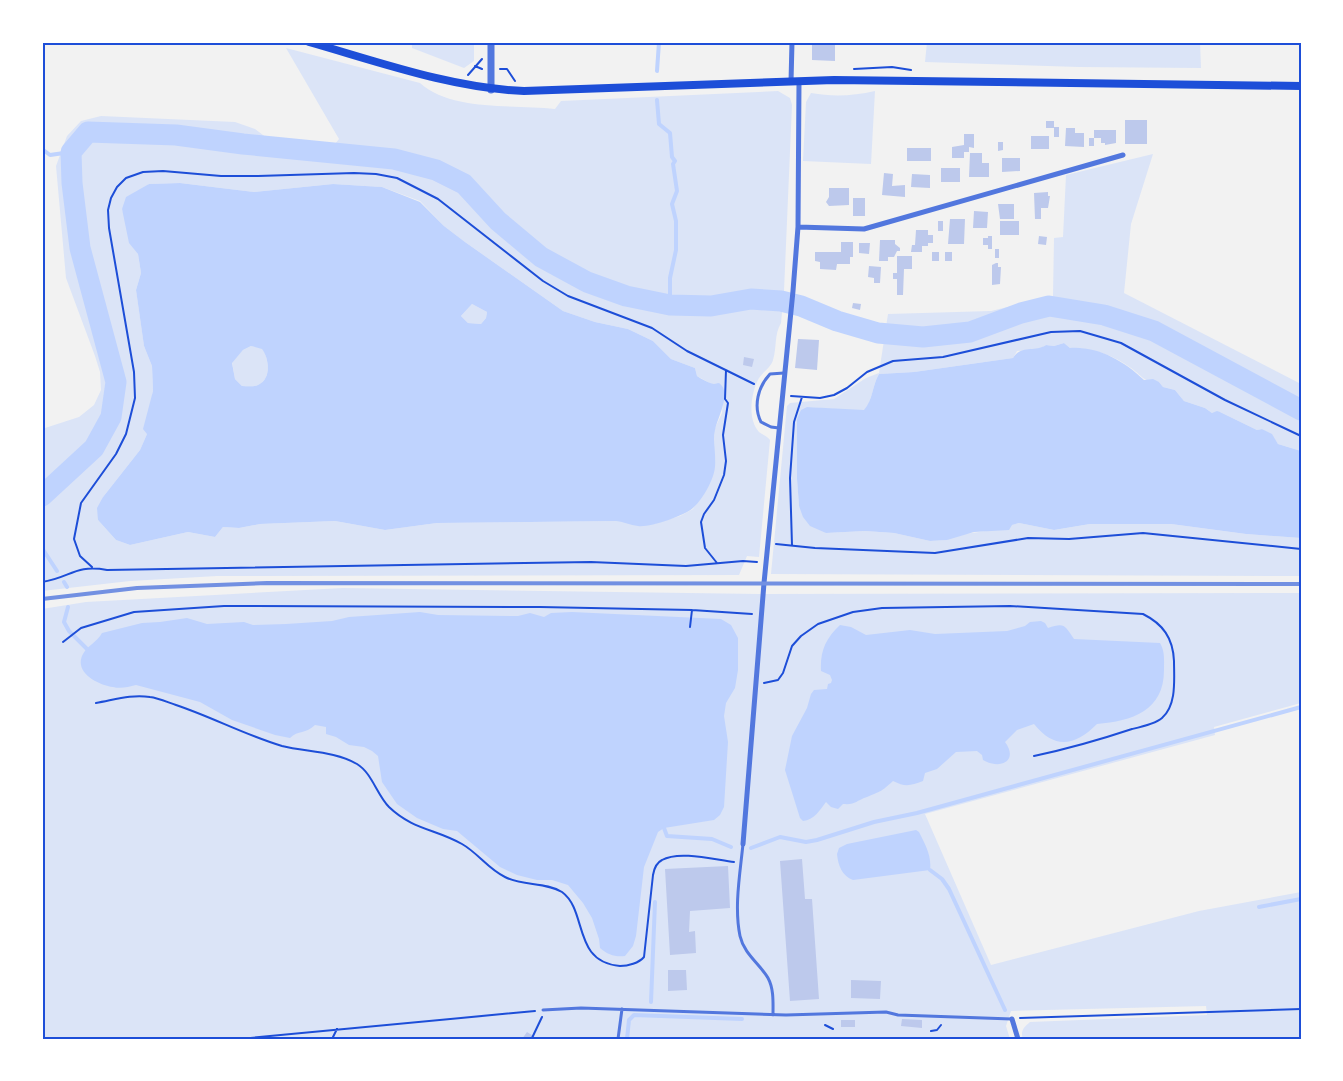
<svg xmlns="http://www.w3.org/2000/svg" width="1343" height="1081" font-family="'Fira Sans Condensed',sans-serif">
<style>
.green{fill:#dbe4f7;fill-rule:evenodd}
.water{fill:#bfd3fe;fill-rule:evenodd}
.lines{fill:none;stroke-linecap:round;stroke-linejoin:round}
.stream{stroke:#bfd3fe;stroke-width:4}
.river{stroke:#bfd3fe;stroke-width:21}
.building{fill:#bdc9ec}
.path{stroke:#1d4ed8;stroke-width:2}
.service{stroke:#5277de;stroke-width:3}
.minor{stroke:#5277de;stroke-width:5}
.tertiary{stroke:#5277de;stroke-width:7}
.secondary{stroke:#1d4ed8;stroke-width:8}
.rail{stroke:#7290e2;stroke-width:4}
.neatline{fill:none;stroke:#1d4ed8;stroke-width:2}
</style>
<rect width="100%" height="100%" fill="#f2f2f2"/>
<path class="green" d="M412 42H474V61L464 68 412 48Z
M927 42H1200L1201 68 1079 67 925 62Z
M286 48 420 83C452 112 515 104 555 109L561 101 778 91 790 98 792 105 784 291 781 323C774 335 777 347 773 360 772 366 763 372 759 378 751 392 747 419 759 432 763 435 767 436 770 440L759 557 747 556 739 575 217 576 130 581 42 591V429L79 417 94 405 101 390 100 372 95 356 66 278 56 166 67 136 81 121 101 116 235 122 255 129 267 138 282 141 335 144 339 139ZM180 183 254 192 333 184 382 187 420 201 444 226 465 242 563 311 595 322 628 329 653 341 671 359 695 368 697 376 724 391 722 413 715 428 714 452 715 467 693 509 680 516 653 524 616 521 437 523 385 530 335 521 260 524 239 528 223 527 215 537 188 532 130 545 116 540 98 520 103 497 140 450 147 434 153 391 152 366 144 346 136 290 141 273 138 254 122 209 149 184Z
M875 91 871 164 803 161 806 102 811 93C833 97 853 96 875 91Z
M1153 154 1131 224 1124 293 1301 384V451L1278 444 1272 435 1262 429 1257 430 1220 412 1212 413 1205 408 1184 401 1175 390 1163 387 1159 382C1140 380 1145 378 1131 368 1114 355 1090 347 1070 348L1064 343 1054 346 1046 345 1040 349 1017 351 1013 358 914 372 879 374C872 386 873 400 864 411L807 407 797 419V479L799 506 826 533 865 531 894 533 930 541 946 540 956 535 987 531 1019 523 1054 530 1090 524H1171L1246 534 1301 538V576L771 574 787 406 790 403 834 399 866 378 879 373 888 314 991 311 1053 296 1054 238 1063 237 1066 175Z
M472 304 487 312 486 318 481 324 468 323 461 316Z
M251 346 262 348C269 358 272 379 258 385 253 387 247 386 242 386L235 379 232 362 243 350Z
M343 588 759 594 1301 593V703L1214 727 1215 735 925 814 991 965 1199 911 1301 892V1039H1023C1020 1031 1024 1027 1030 1022L1207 1015 1206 1006 1011 1011 1006 1026 1010 1039H42V609L86 602Z"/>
<path class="water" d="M180 183 254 192 333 184 382 187 420 202 444 226 465 242 563 311 595 322 628 329 653 341 671 359 695 368 697 376C702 379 708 383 714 384 718 384 718 381 722 386 730 396 717 419 715 430 713 442 716 455 715 467 714 479 703 499 694 507 687 515 649 528 638 526 630 525 624 522 616 521L437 523 385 530 335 521 260 524 239 528 223 527 215 537 188 532 130 545 116 540 98 520 97 508 103 497 140 450 147 434 143 429 153 391 152 366 144 346 136 290 141 273 138 254 129 243 122 209 126 197 149 184ZM472 304 487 312 486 318 481 324 468 323 461 316ZM251 346 262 349C269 358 272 379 258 385 253 387 247 386 242 386L235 379 232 363 243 350Z
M1064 343 1070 348C1098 346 1124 361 1144 380L1153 379 1159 382 1163 387 1175 390 1184 401 1205 408 1212 413 1217 411 1220 412 1257 430 1262 429 1272 434 1278 444 1301 451V538L1246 534 1171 524H1090L1054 530 1019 523 1012 525 1009 530 974 532 947 540 930 541 894 533 865 531 826 533 810 526 803 517 799 506 797 479V419L801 410 807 407 864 410C873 400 872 386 879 374L914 372 1013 358C1022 344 1034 353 1046 345L1054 346Z
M420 612 438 615 518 616 530 613 544 617 551 613 572 612 721 619 731 625 738 638V670L735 688 726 703 724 716 728 742 724 807 720 815 714 820 664 828 658 832 644 867 636 936 633 946 625 956C615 957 608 955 600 948L599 939 592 918 583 903 568 885 552 880H537L517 875 500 867 457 831 443 829 417 818 397 804 382 782 378 756 372 751 364 747 349 745 336 737 326 734V727L315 725C306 734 298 730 290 738L275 735 232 720 200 702 136 685C128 687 121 689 113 687 98 685 73 672 83 654 87 646 97 642 102 633L142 623 160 622 187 618 207 624 244 622 253 625 286 624 332 621 349 617Z
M1041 621 1045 623 1048 628C1065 622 1065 626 1074 639L1160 643C1165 651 1164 660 1164 670 1164 711 1132 721 1097 724 1075 746 1055 750 1034 724L1017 730 1005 742C1019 761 1000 770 983 760L982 755 977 751 956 752 937 769 925 773 923 781C910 786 905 787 893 781 881 792 881 791 867 797 855 801 856 805 843 804L838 809 831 807 826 802C820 810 814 820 803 821L800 818 785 770 792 736 807 708 811 694 814 690 827 689 828 684 831 683 832 680 830 675 821 671C820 652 825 639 840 625L851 627 866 635 910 630 935 634 1007 631 1025 626 1030 622Z
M916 830 919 832C925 844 932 856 930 870L853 880C842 876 838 865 837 854L839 848 847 844Z"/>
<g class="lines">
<path class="stream" d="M657 71 659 42
M657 100 659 124 670 133 672 157 675 161 673 164 677 191 672 204 676 221V250L670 278V305
M42 149 50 155 71 152
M42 500 43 496
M42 548 57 571
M64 582 67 587
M68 607 64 622 69 631 87 649
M664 828 667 836 712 839 731 847
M751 848 780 837 806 842 817 840 874 822 917 813 1301 707
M930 870 942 879 949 889 1005 1010
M1259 907 1301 899
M651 1002 655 902
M627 1039 629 1020 634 1015 742 1019"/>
<path class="river" d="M42 496 94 448 111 417 116 382 80 248 72 183 71 152 88 132 176 135 243 144 394 159 436 170 464 184 498 221 541 257 587 282 626 296 670 305 711 306 751 299 781 301 801 306 837 321 878 333 923 337 970 332 1021 313 1049 306 1104 315 1154 331 1301 410"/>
</g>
<path class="building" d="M812 42H835V61L812 60Z
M1125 120H1147V144H1125Z
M1046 121H1054V128H1046Z
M1054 127H1059V137H1054Z
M1066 128H1075V133H1084V147L1065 146Z
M1094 130H1116V143L1105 145V143H1101V138H1094Z
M964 134H974V148L969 147V152H964V158H952V147L964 145Z
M1031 136H1049V149H1031Z
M1089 138H1094V146H1089Z
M998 142H1003V150L998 151Z
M907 148H931V161H907Z
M970 153H982V163H989V177H969Z
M1002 158H1020V171L1002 172Z
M941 168H960V182H941Z
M884 173 893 174 892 186 905 185V197L882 195Z
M912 174 930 175V188L911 187Z
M829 188H849V205L829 206 826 202 829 197Z
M1048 192V196H1050L1048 208H1041V219H1035L1034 193Z
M853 198H865V216H853Z
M998 204H1014V219H1000Z
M974 211 988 212 987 228H973Z
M950 219H965L964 244H948Z
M938 221H943V231H938Z
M1000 221H1019V235H1000Z
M916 230H928V235H933V243H928V246H922V252H911L912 245H915Z
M988 236H992V249H988V245H983V238H988Z
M1039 236 1047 237 1046 245 1038 244Z
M880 240H895V244L900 248V251H897L894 257H888V261H879Z
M841 242H853V257H850V264H837L836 270 820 269V262L815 261V252H841Z
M859 243H870L869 254 859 253Z
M995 249H999V258H995Z
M932 252H939V261H932Z
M945 252H952V261H945Z
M897 256H912V269H904L903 295H897V279H893V273H897Z
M996 263H998V267H1001L1000 284 992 285V265Z
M869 266 881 267 880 283H874V278L868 277Z
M853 303 861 304 860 310 852 308Z
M798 339 819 340 817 370 795 368Z
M744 357 754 359 752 367 743 365Z
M802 859 805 899H812L819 999 790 1001 780 861Z
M728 866 730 908 690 911 689 932 695 931 696 953 670 955 665 869Z
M668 970H686L687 990 668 991Z
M851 980 881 981 880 999 851 998Z
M902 1019 922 1020V1028L901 1026Z
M841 1020H855V1027H841Z
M527 1032 535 1037 534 1039H522Z"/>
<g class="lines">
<path class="path" d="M475 66 482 69
M500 69H507L515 81
M854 69 892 67 911 70
M468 75 482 59
M791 396 820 398 834 395 847 388 867 372 893 361 943 357 1051 332 1080 331 1121 343 1225 400 1301 436
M776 544 815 548 935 553 1028 538 1069 539 1143 533 1301 549
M792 545 790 478 794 422 802 397
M717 563 705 548 701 522 704 514 714 500 724 475 726 461 723 435 728 403 725 399 726 370
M92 567 80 556 74 539 81 503 116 454 126 434 135 398 134 372 109 228 108 210 111 198 117 187 126 178 143 172 163 171 221 176H258L354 173 376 174 397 178 438 199 543 281 568 296 652 328 687 351 754 384
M42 582C70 578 75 564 107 570L591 562 686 566 743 561 757 562
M690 627 692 610
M63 642 81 628 134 612 224 606 540 607 692 610 752 614
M764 683 778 680 783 673 792 646 801 636 818 624 853 612 882 608 1010 606 1143 614C1163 624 1173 638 1174 661 1174 679 1177 705 1162 718 1155 724 1141 727 1132 729 1099 740 1067 749 1034 756
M96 703C114 700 131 694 150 697 158 698 167 702 176 705 212 717 245 735 282 746 306 752 335 751 357 764 372 773 377 795 389 807 413 830 436 829 462 844 478 853 488 869 505 877 522 886 546 882 562 892 588 911 572 962 620 966 628 966 639 963 644 957L653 875C654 869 656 863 662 860 679 850 716 860 734 862
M1020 1018 1301 1009
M825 1025 833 1029
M931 1031 937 1030 941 1025
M239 1039 535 1011
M332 1039 337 1029
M533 1039 532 1038 542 1017"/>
<path class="service" d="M779 428 771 427 761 422C753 406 758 387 770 374L784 373
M743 844C740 874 734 907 740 936 744 954 760 964 768 978 774 989 773 1003 773 1015
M543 1010 581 1008 786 1015 886 1012 898 1015 1012 1019
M618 1039 622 1009"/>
<path class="minor" d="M791 82 792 42
M798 227 864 229 1123 155
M743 844 764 583 793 291 798 227 799 82
M1012 1019 1018 1039"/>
<path class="tertiary" d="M491 90V42"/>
<path class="secondary" d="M309 42C379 62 451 88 524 91L834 80 1301 86"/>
<path class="rail" d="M42 599 137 588 267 583 1301 584"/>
</g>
<rect width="1343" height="1081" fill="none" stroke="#ffffff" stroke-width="87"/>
<rect x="44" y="44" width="1256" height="994" class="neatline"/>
</svg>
